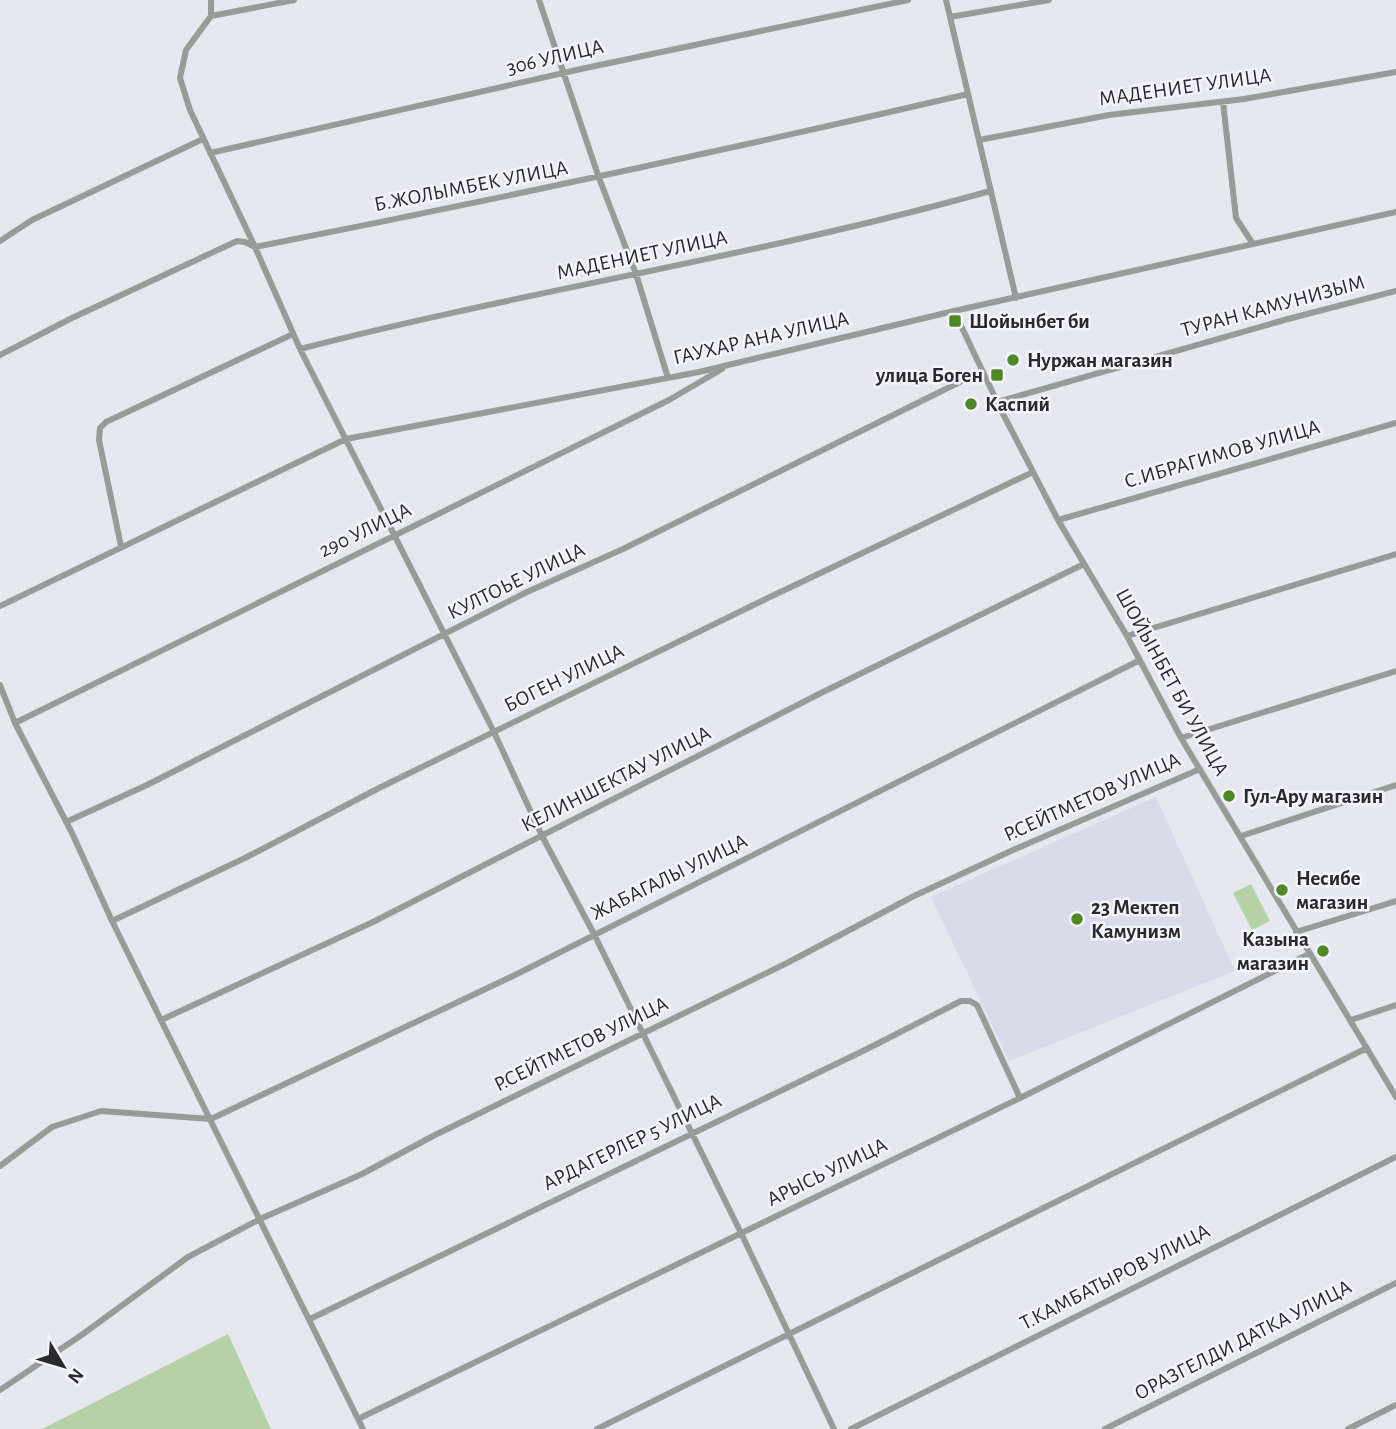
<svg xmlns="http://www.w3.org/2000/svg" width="1396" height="1429" font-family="'Alegreya Sans',sans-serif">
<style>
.built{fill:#dadae9}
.green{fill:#b5d2a6}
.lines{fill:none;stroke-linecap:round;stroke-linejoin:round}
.street{stroke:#999b98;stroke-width:6}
.poi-dot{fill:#4f8925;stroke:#f4f4fc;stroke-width:2.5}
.labels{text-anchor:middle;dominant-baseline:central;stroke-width:5;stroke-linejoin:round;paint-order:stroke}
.street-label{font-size:21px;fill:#2a2a2d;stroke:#f4f4fc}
.poi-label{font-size:21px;font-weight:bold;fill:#2a2a2d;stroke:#f4f4fc;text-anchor:start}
</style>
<rect width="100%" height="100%" fill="#e7e7ef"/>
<path class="built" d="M1156 797 1235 971 1009 1061 931 897Z"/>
<path class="green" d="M1251 884 1270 921 1252 930 1233 893Z
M228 1334 271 1429H42Z"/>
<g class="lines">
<path class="street" d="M211 0V16L186 50 180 78 190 110 255 247 300 349 494 732 542 836 594 934 741 1233 834 1429
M539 0 599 178 636 274 668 378
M946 0 1016 298
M211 16 294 0
M950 17 1049 0
M1223 102 1236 218 1253 244
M979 140 1109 115 1244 99 1396 72
M210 153 581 69 908 0
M0 241 32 220 203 139
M954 311 1002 412 1058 520 1127 636 1181 738 1396 1097
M300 349C529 290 763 255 990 191
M0 355 72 318 237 241 245 242 255 247C494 200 731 149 968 94
M997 402 1288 319 1396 291
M1058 520 1396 423
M121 546 99 440 100 428 106 422 293 334
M0 606 346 439 699 372 954 311 1396 212
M1127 636 1396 554
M0 685 15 723 72 833 112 921 363 1429
M15 723 669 400 722 369
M1181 738 1396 671
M66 822 147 785 527 592 623 549 982 371
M1241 836 1396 785
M112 921 245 858 379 788 772 596 1033 472
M1296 932 1396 901
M161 1020 373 922 817 695 1084 564
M1351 1020 1396 1005
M0 1166 52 1127 101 1111 211 1119 515 975 1140 660
M310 1319 869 1048 961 1001H970L977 1005 1020 1098
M0 1390 83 1334 188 1257 260 1219 360 1175 435 1135 787 963 914 896 1013 850 1200 769
M358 1419 1020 1098 1309 954
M597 1429 1367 1048
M851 1429 1396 1157
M1105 1429 1396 1283
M1348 1429 1396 1405"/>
</g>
<g class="poi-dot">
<rect x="948" y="314" width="14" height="14" rx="3.5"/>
<circle cx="1013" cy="360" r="7"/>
<rect x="990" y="368" width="14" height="14" rx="3.5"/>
<circle cx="971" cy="404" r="7"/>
<circle cx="1229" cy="796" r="7"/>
<circle cx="1282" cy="890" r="7"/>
<circle cx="1077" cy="919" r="7"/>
<circle cx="1323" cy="951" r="7"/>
</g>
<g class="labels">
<g class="street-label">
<text transform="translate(555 57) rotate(-13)">306 УЛИЦА</text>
<text transform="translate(1185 87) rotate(-8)">МАДЕНИЕТ УЛИЦА</text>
<text transform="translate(471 186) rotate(-11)">Б.ЖОЛЫМБЕК УЛИЦА</text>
<text transform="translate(642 255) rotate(-12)">МАДЕНИЕТ УЛИЦА</text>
<text transform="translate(1273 306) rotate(-15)">ТУРАН КАМУНИЗЫМ</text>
<text transform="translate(761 338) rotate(-13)">ГАУХАР АНА УЛИЦА</text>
<text transform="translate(1222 454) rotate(-16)">С.ИБРАГИМОВ УЛИЦА</text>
<text transform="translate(365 530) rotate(-26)">290 УЛИЦА</text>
<text transform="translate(516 581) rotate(-26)">КУЛТОЬЕ УЛИЦА</text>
<text transform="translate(564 678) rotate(-26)">БОГЕН УЛИЦА</text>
<text transform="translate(1172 682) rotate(61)">ШОЙЫНБЕТ БИ УЛИЦА</text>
<text transform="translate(616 779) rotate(-27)">КЕЛИНШЕКТАУ УЛИЦА</text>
<text transform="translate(1092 797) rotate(-24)">Р.СЕЙТМЕТОВ УЛИЦА</text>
<text transform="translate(669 877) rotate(-26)">ЖАБАГАЛЫ УЛИЦА</text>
<text transform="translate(581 1044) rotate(-26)">Р.СЕЙТМЕТОВ УЛИЦА</text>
<text transform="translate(632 1142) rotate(-26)">АРДАГЕРЛЕР 5 УЛИЦА</text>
<text transform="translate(827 1172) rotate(-26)">АРЫСЬ УЛИЦА</text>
<text transform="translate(1115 1277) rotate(-27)">Т.КАМБАТЫРОВ УЛИЦА</text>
<text transform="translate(1243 1340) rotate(-27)">ОРАЗГЕЛДИ ДАТКА УЛИЦА</text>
</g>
<g class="poi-label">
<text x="969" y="321">Шойынбет би</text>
<text x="1027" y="360">Нуржан магазин</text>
<text x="983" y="375" text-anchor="end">улица Боген</text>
<text x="985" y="404">Каспий</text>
<text x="1243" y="796">Гул-Ару магазин</text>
<text x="1296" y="878">Несибе<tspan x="1296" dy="24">магазин</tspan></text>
<text x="1091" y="907">23 Мектеп<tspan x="1091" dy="24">Камунизм</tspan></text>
<text x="1309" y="939" text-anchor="end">Казына<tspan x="1309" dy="24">магазин</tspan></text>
</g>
</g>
<g transform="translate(63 1366) rotate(128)" stroke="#f4f4fc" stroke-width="5" paint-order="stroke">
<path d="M0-5L12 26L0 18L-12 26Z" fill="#2a2a2d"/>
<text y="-10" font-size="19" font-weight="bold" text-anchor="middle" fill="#2a2a2d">N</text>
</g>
</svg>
